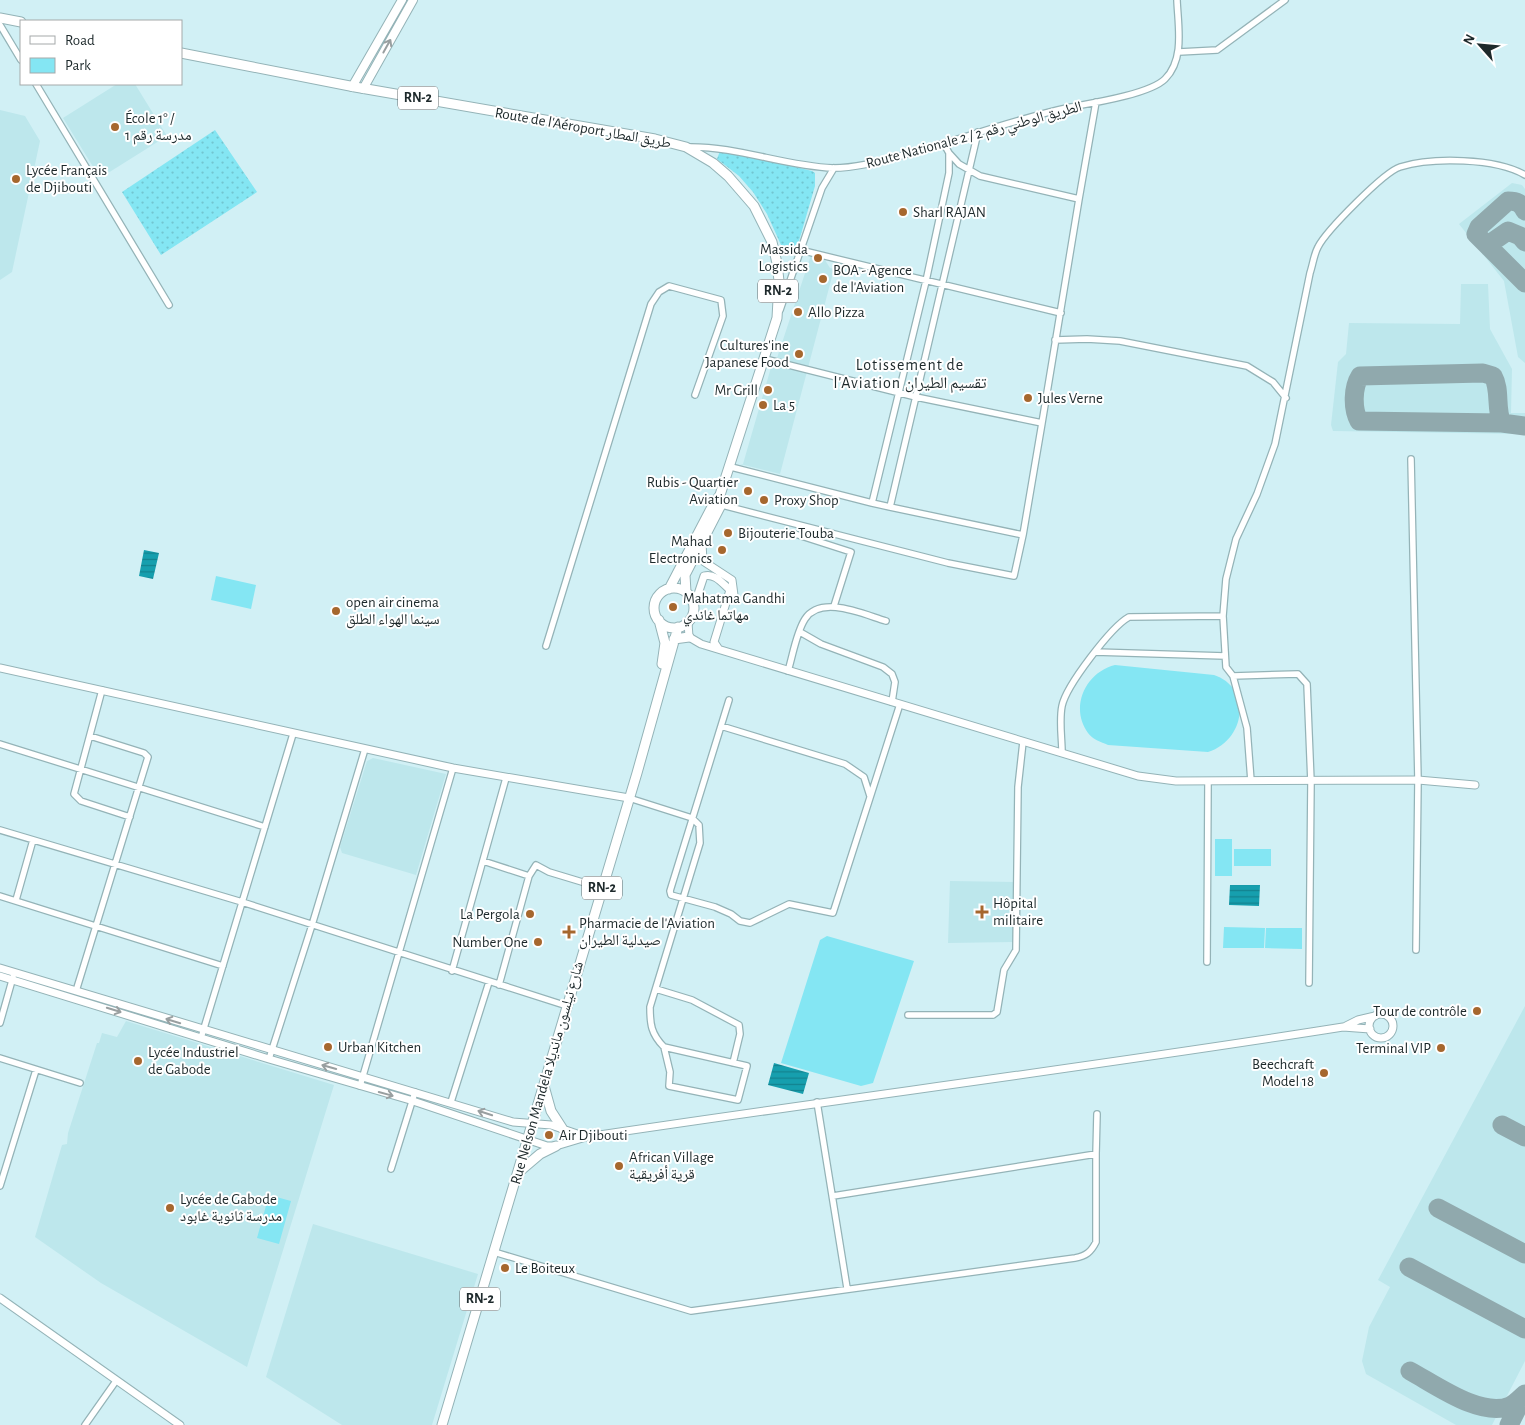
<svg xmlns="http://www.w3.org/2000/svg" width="1525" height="1425" font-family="'Alegreya Sans','Noto Naskh Arabic',sans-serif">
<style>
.built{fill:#bde7ec}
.grass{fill:url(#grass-dots)}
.park{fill:#84e6f3}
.water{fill:url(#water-rules)}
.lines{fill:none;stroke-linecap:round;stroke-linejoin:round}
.taxiway{stroke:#90a9ad;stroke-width:19}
.minor-casing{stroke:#94b3b7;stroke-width:8}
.tertiary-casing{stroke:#94b3b7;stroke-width:9}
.secondary-casing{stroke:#94b3b7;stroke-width:10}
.primary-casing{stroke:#94b3b7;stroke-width:11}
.minor{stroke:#fff;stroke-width:5.5}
.tertiary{stroke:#fff;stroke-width:7}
.secondary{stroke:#fff;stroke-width:8}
.primary{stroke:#fff;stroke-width:9}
.oneway{stroke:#999fa0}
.poi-dot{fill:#a6672e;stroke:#fff;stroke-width:2}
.labels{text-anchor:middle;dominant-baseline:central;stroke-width:4;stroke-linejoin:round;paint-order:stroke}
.shield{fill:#fff;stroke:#61696b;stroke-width:1}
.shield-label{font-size:14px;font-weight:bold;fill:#1d292b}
.poi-label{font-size:15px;fill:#1d292b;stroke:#fff;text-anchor:start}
.street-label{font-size:15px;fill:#1d292b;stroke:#fff}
.neighbourhood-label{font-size:16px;letter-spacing:1px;fill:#1d292b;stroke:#fff}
</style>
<defs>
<pattern id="grass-dots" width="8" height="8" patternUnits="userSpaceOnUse" patternTransform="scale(1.25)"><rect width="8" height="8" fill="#84e6f3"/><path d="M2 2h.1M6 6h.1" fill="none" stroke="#72c5d0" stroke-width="1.8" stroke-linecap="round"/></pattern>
<pattern id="water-rules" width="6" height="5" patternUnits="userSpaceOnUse" patternTransform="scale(1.25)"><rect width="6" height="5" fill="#169fae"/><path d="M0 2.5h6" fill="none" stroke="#13828e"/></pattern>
</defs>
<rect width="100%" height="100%" fill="#d1f0f5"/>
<path class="built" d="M117 84H135L167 136 100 178 63 118Z
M0 110 25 116 40 141 12 272 0 280Z
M1512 183 1522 185 1525 189V363L1518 357 1504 281 1459 224Z
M811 255 823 257 830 268 834 269 780 474 740 464H743L772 364H775Z
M1461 284H1488L1490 329 1512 369 1511 413H1525V434L1333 431 1331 425 1338 362 1346 354 1349 323 1460 324Z
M373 758 446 774 416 875 342 853 340 847 367 761Z
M950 881 1015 882 1013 942 948 943Z
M1525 1006V1361L1492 1425H1456L1366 1374 1362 1361 1369 1327 1390 1287 1378 1280Z
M126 1021 334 1085 247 1367 101 1283 35 1237 62 1145 67 1144 68 1133 97 1043H99L102 1033 117 1037Z
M313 1224 478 1274 432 1425H342L266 1377Z"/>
<path class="grass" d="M215 130 257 192 161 255 122 192Z
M720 151 736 152 812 171 815 173V186L799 241 793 248 781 245 767 214 753 192 739 176 717 159Z"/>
<path class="park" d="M216 576 256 585 251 609 211 600Z
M1115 665 1214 675C1253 688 1245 741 1208 752L1108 745C1101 742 1092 739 1088 733 1069 707 1086 672 1115 665Z
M1215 839H1232V876H1215Z
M1234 849H1271V866H1234Z
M1224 927 1265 928 1264 948H1223Z
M1266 928H1302V949L1265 948Z
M827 936 914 961 873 1083 861 1086 781 1063 820 940Z
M269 1195 291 1201 279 1244 257 1238Z"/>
<path class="water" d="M144 550 159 553 153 579 139 576Z
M1230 885H1260L1259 906 1229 905Z
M774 1063 809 1073 803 1094 768 1085Z"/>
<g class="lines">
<path class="taxiway" d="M1525 211C1521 203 1517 201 1508 201L1479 227 1476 234 1525 283
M1490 248 1495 240 1508 231 1520 236 1525 242
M1502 423C1495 408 1501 390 1493 376L1483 373 1360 376C1353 387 1352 408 1359 421L1502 423 1525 426
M1502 1125 1525 1137
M1438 1208 1525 1254
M1409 1267 1525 1329
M1410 1371C1436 1385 1481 1418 1510 1406 1516 1403 1520 1398 1525 1394
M1509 1425 1523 1397"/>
<defs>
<path id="minor" d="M0 25 21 60
M1179 52 1217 50 1285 0
M36 84 169 305
M978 132 890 507 1023 535 1042 423
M688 147C737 146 784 166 833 168 857 168 881 161 904 155 960 140 1014 119 1071 107 1093 103 1150 94 1165 79 1185 59 1178 26 1177 0
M1079 199 1096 102
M800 250 1061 313
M780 310 822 188 834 168
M1055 340 1087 339 1120 341 1247 366 1273 382 1286 398
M765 359 916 397 1042 423 1079 199 980 176 959 164 949 153
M1411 459 1418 780 1416 950
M731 467 872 503 926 281 949 173V153L944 144
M872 503 890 507
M718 504 948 563 1014 576 1023 535
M795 534 851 552 834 606
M800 632 821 644 883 667 892 674 895 682 892 702
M546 646 651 304 659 292 669 286 721 300 723 316 695 395
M1095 652 1225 656
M788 671C793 655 796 633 805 619 821 594 865 615 886 621
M1233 676 1298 674 1307 684 1311 782 1309 983
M102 690 74 794 81 801 130 817
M721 726 729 700
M0 744 265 827
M1062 753C1062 738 1059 721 1062 706 1066 686 1111 627 1129 617L1223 616
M1251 781 1247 728 1233 676 1226 667 1223 616 1226 579 1236 539 1257 494 1275 444 1310 273C1313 264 1314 254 1318 247 1326 231 1384 172 1400 167 1432 157 1496 158 1525 175
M870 796 864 777 845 764 721 726 670 891 671 895 715 907 731 914 740 921 750 923 789 904 833 913 900 704
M629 798 692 818 699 825 700 843 650 1007C650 1024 651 1034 664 1047L747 1066 738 1100 669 1086 670 1072 664 1047
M0 830 242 902 567 1006
M483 861 529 876 499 985
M529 876 536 865 549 872 602 888
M0 896 223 966
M16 900 33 840
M1207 962 1208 782
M452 971 506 778
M656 989 692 1000 739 1025 740 1034 733 1063
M76 991 148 757 144 753 90 736
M908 1015H993L997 1012 1004 970 1016 950 1018 787 1023 742
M0 1023 13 977
M201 1038 293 734
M0 1058 80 1083
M269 1059 312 925 365 749
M360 1086 453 768
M451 1102 489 982
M817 1102 847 1288
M391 1169 415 1092
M0 1186 36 1070
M833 1196 1096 1154 1097 1114
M494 1252 691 1311 1075 1258C1086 1256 1091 1252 1096 1242V1154
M85 1425 116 1381"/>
<path id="tertiary" d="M702 543 703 561 732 580 734 595
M694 606 704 576C715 573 722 583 730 590L714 642 718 648
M688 622 689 637 701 644 1138 776 1176 781 1418 780 1475 785
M0 668 453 768 629 798
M0 968 513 1122 551 1125 586 1137
M0 976 269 1059 410 1100 547 1146H556L586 1137C838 1099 1091 1067 1343 1027L1370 1029
M1369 1026a12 12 0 1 1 24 0a12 12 0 1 1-24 0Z
M1346 1026 1358 1020 1375 1016
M0 1298 180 1425"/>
<path id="secondary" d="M352 87 402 0
M363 89 413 0"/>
<path id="primary" d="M0 18 21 22
M181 53 355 87 655 139 686 147 713 163 728 176 754 206 772 242 777 263 779 281 777 318 720 495 714 503 669 589
M654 608a20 20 0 1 1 40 0a20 20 0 1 1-40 0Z
M686 592 685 575 721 505 720 495
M659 620 665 643 662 664
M674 639 689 637
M544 1086 551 1111 562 1128
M520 1171 540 1154 556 1146
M442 1425 637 773 678 627"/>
</defs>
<use href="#minor" class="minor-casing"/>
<use href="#tertiary" class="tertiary-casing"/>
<use href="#secondary" class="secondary-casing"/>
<use href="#primary" class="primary-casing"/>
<use href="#minor" class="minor"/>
<use href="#tertiary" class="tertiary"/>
<use href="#secondary" class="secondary"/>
<use href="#primary" class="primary"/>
</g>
<defs><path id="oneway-shaft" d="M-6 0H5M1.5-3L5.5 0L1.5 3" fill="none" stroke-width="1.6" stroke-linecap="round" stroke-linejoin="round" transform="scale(1.25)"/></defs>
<g class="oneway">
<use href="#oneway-shaft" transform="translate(387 46) rotate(-61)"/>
<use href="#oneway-shaft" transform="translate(114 1010) rotate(17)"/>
<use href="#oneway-shaft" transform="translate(173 1021) rotate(-163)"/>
<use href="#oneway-shaft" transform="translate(329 1067) rotate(-164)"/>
<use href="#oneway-shaft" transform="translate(386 1094) rotate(15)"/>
<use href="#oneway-shaft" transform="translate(485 1113) rotate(-162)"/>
</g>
<g class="poi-dot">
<circle cx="115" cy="127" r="5"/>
<circle cx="16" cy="179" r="5"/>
<circle cx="903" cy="212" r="5"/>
<circle cx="818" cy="258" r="5"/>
<circle cx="823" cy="279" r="5"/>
<circle cx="798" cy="312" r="5"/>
<circle cx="799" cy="354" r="5"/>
<circle cx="768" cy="390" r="5"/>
<circle cx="1028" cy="398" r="5"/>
<circle cx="763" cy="405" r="5"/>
<circle cx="748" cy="491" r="5"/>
<circle cx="764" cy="500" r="5"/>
<circle cx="728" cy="533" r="5"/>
<circle cx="722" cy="550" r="5"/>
<circle cx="673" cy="607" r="5"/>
<circle cx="336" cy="611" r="5"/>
<path d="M979.5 904.5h5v5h5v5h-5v5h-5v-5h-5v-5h5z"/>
<circle cx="530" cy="914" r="5"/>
<path d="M566.5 924.5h5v5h5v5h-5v5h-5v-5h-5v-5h5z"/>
<circle cx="538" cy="942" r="5"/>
<circle cx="1477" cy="1011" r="5"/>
<circle cx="328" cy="1047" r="5"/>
<circle cx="1441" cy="1048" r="5"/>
<circle cx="138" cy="1061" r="5"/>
<circle cx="1324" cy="1073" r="5"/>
<circle cx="549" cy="1135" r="5"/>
<circle cx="619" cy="1166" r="5"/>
<circle cx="170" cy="1208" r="5"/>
<circle cx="505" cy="1268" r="5"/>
</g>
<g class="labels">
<g class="shield">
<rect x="398" y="86.5" width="40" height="23" rx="4"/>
<rect x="758" y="279.5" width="40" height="23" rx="4"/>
<rect x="582" y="876.5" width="40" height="23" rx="4"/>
<rect x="460" y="1287.5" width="40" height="23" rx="4"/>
</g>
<g class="shield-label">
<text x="418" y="98">RN-2</text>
<text x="778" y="291">RN-2</text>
<text x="602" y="888">RN-2</text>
<text x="480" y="1299">RN-2</text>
</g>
<g class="poi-label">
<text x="125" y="118">École 1° /<tspan x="125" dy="17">مدرسة رقم 1</tspan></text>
<text x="26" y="170">Lycée Français<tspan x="26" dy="17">de Djibouti</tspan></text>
<text x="913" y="212">Sharl RAJAN</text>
<text x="808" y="249" text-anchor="end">Massida<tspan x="808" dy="17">Logistics</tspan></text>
<text x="833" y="270">BOA - Agence<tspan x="833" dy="17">de l'Aviation</tspan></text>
<text x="808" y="312">Allo Pizza</text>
<text x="789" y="345" text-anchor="end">Cultures'ine<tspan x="789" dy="17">Japanese Food</tspan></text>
<text x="758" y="390" text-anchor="end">Mr Grill</text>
<text x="1038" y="398">Jules Verne</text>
<text x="773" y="405">La 5</text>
<text x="738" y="482" text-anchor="end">Rubis - Quartier<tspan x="738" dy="17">Aviation</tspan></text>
<text x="774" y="500">Proxy Shop</text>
<text x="738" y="533">Bijouterie Touba</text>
<text x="712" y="541" text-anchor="end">Mahad<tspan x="712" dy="17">Electronics</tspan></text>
<text x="683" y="598">Mahatma Gandhi<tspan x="683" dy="17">مهاتما غاندي</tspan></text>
<text x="346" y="602">open air cinema<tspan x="346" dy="17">سينما الهواء الطلق</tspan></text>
<text x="993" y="903">Hôpital<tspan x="993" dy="17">militaire</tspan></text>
<text x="520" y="914" text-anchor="end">La Pergola</text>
<text x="579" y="923">Pharmacie de l'Aviation<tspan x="579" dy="17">صيدلية الطيران</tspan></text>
<text x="528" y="942" text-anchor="end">Number One</text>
<text x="1467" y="1011" text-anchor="end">Tour de contrôle</text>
<text x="338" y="1047">Urban Kitchen</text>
<text x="1431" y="1048" text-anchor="end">Terminal VIP</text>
<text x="148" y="1052">Lycée Industriel<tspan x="148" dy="17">de Gabode</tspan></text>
<text x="1314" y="1064" text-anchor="end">Beechcraft<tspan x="1314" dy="17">Model 18</tspan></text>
<text x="559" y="1135">Air Djibouti</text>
<text x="629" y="1157">African Village<tspan x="629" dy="17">قرية أفريقية</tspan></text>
<text x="180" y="1199">Lycée de Gabode<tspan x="180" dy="17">مدرسة ثانوية غابود</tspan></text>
<text x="515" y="1268">Le Boiteux</text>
</g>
<g class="street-label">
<text transform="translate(583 128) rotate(10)">Route de l'Aéroport طريق المطار</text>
<text transform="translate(974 135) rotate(-15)">Route Nationale 2 / الطريق الوطني رقم 2</text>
<text transform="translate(547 1073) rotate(-74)">Rue Nelson Mandela شارع نيلسون مانديلا</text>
</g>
<g class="neighbourhood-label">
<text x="910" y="365">Lotissement de<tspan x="910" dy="18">l'Aviation تقسيم الطيران</tspan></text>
</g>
</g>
<rect x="20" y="20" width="162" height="65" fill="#ffffff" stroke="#a5a9aa"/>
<rect x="30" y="36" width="25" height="8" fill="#ffffff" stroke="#a5a9aa"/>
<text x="65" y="45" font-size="15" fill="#1d292b">Road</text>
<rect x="30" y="58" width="25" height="15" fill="#84e6f3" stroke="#a5a9aa"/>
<text x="65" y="70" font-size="15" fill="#1d292b">Park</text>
<g transform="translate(1480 45) rotate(297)" stroke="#ffffff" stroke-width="4" paint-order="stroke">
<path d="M0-4L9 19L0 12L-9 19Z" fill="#1d292b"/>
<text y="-8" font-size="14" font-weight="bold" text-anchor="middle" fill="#1d292b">N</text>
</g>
</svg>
